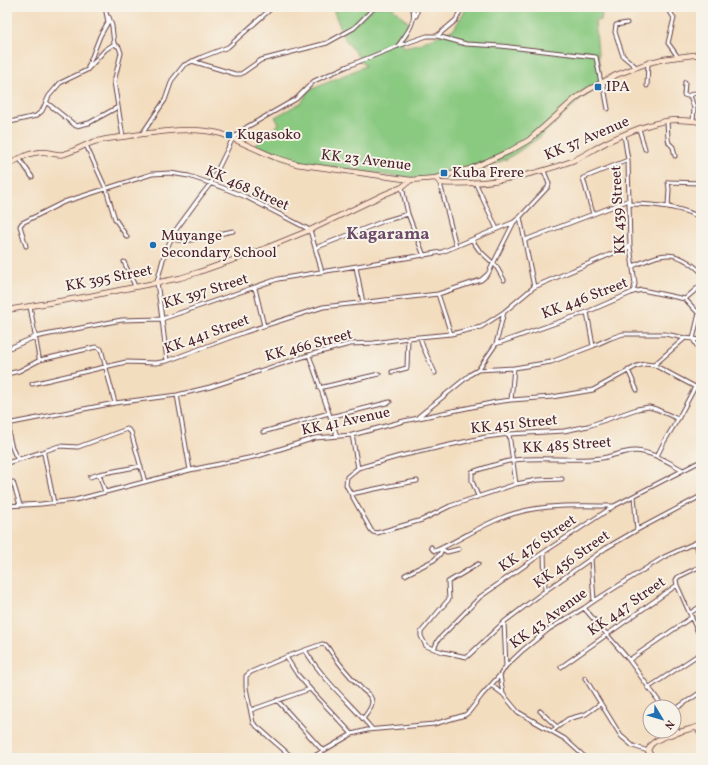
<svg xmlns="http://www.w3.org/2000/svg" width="708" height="765" font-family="Vollkorn,serif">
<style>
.green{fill:#89c980;stroke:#6a7456}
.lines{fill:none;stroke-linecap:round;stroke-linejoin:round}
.street-casing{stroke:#633c41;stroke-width:5}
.secondary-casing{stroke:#633c41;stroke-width:6}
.street{stroke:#fff;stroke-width:3}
.secondary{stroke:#fbe5cf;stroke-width:4.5}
.poi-dot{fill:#1f6fb2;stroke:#f7f3e8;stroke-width:1.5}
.labels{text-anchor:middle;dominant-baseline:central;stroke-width:4;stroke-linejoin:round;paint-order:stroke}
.poi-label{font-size:15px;fill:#4a1f2b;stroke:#f7f3e8;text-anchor:start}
.street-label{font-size:15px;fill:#4a1f2b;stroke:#f7f3e8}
.quarter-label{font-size:17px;font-weight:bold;fill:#6b4b69;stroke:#f7f3e8}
</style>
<rect width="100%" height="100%" fill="#f7f3e8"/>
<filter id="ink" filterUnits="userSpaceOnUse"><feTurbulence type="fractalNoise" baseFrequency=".025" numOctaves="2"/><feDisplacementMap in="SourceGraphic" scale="8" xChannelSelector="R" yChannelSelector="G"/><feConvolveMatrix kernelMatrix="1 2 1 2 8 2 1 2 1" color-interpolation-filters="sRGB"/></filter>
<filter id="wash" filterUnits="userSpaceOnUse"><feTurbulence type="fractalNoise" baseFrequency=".012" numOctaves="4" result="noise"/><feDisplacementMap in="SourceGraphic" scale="16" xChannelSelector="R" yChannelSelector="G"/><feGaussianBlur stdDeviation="0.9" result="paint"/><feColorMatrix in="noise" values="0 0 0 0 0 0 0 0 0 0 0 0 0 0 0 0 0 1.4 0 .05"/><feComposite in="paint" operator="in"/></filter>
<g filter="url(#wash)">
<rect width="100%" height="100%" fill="#f3ddbf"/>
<path class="green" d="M332 7H392L409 23 402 47 419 44 454 29 467 7H606L602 12 601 20 595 21 601 85 575 104 540 137 507 159 459 177 412 179 287 160 254 146 279 124 275 117 302 102 308 91 365 66 345 39Z"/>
</g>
<g filter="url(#ink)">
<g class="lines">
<defs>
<path id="street" d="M667 7 674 18 668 43 678 57
M416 16 418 7
M109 17 112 26 114 44
M627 23 616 25 615 32 623 56 636 67
M437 36 456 20 462 7
M398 46C406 34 418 21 412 7
M192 61 235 74H241L261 60 327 43 354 28 375 7
M88 67 100 36 108 22 105 7
M603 82 608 109
M685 82 684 95 687 96 701 91
M647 86 648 63
M690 95 694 108 693 121
M46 102 76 126 89 123 118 107
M667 121 668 139 669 143 673 147 675 156
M7 124 10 122 36 116 42 111 49 96 60 83 87 70 105 50 114 44 119 47 121 53 114 82 123 137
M639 129 645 149
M142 134 165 100 172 80 184 65 202 57 228 47 273 7
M624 135 628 160 630 246 635 284 633 292
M86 145 106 189 115 219 127 237
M19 158 32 177
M475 182 497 229
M440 183 456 246
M402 187 408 214 424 256
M629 204C653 204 680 206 701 218
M668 207 669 189 668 182 701 183
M593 214 583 178 628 160
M520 217 534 287
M514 222 442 252 278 279 162 319 157 282 165 252 175 231 200 197 211 183 233 138 247 127 296 99 314 81 348 66 398 46 427 36H437L466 44 501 46 596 57 601 83
M171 239 186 241 233 231
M472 240 479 250 496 266 504 280
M525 240 609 208 629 200
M26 246 20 226 22 223 64 202 152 174 170 173 189 176 221 187 246 197 310 230 322 272
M315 248 384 221 408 214
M124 262 135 286
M633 266C663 253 675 248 701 272
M356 267 363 303
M255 288 264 326
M438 294 451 334
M685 299 701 285
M30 306 39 358 40 360 96 347 101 349 115 403 177 395 210 387 309 355 350 344 374 343 408 338 451 334 481 327 504 312 534 287 630 246
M587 312 593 346
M699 313 693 339 698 348 701 349
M420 337 423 347 435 373
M496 344 587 312 633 292 642 290 685 299 701 316
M7 349 35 337 111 322 122 320 162 319 167 361
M309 355 337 436
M654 365 701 390
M478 370 514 368 551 362 593 346 611 338 623 334H665L685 338
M628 370 637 390
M392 372 407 368 408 338
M7 374 19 371 40 360
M32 384 126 362 156 363 167 361 245 332 323 307 438 294 481 280 488 274 514 222 520 217 548 187 549 184 544 171
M319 388 379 374
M177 395 190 470
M511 400 514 368
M330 417 390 402
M418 417 471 374 478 370 496 344 504 312
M263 432 329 413
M509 434 516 484
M352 435 358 468 400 456 486 437 509 434 564 431 588 426 637 409 649 407 656 409 678 419
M42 452 59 446 78 447 127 429 131 432 145 482
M657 456 664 442 678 419 695 387
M701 461 614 506 544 552 480 597 438 640 434 649 443 652 467 657 504 622 545 591 606 548 637 530 701 496
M7 463 20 459
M358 468 347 477 346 485 371 530 373 532 377 533 422 520 450 506 516 484 537 480 562 479
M99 474 141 466
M90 477 99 474 105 492
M13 482 20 505
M351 494 394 485 417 481
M478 496 472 481V472C485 468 501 462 514 460 543 456 573 462 602 458 613 456 624 451 635 451 653 452 668 462 683 470
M634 496 637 530
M54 503 44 454 42 452 20 459 17 458C12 450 5 430 12 423L115 403
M7 506 41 504 75 500 190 470 258 456 315 438 352 435 404 421 496 402 511 400 552 397 593 390 637 366 645 364 654 365 685 338 701 340
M696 543 701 563
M431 547 433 550 435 551C458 541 478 527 501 518 537 503 577 506 614 506
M442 549 447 552 459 549
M544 552 545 591
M591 559 594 601
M405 575 434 560 440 554 443 547
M677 585 701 639
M584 608 629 660 663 707
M690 613 701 606
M504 622 506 666
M434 649 426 646 421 636V632L449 599 448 582 478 564
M286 657 305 650
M629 660 692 617
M561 667 677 585 676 580 678 577 701 566
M500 675 503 694
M585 678 621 736 633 746 648 751
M491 685 503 694 518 712 565 739 586 758
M648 688 701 653
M277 700 323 751
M251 710 310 689 352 734 367 730 434 724 465 715 469 712 482 695 500 675 506 666 523 650 549 629 584 608 594 601 664 557 701 540
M674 710 701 692
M540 711 557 727
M363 719C366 714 372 708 372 702 372 695 366 693 362 689 349 676 337 661 326 645L322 644 305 650C323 680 350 703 372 729
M674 724 679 733
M696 728 701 734
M552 731 568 719 586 714 600 704
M293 758 253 723 246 688V676L251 672 286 657 297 674 310 689
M311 758 352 734"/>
<path id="secondary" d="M7 166C18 159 29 152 43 152 50 152 57 156 64 154 76 151 86 143 98 141 108 138 118 138 128 136 158 132 192 126 222 134L274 157 296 164 411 180 436 178 470 169 510 151 529 140 576 98 588 90 616 75 648 63 663 59 701 54
M436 178 440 183C483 186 532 176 572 161 584 156 595 148 607 142 626 133 655 120 677 120 685 120 693 121 701 122
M7 310 90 296 180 278 199 272 261 250 310 230 385 194 402 187 411 180
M653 758 648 751C649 748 650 745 653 743 662 735 688 730 701 726"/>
</defs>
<use href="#street" class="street-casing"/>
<use href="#secondary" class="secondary-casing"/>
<use href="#street" class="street"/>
<use href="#secondary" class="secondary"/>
</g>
</g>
<g class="poi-dot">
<rect x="594" y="83" width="8" height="8" rx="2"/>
<rect x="225" y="131" width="8" height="8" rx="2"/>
<rect x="440" y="169" width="8" height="8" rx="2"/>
<circle cx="153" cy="245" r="4"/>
</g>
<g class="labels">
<g class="poi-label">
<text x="606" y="87">IPA</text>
<text x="237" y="135">Kugasoko</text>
<text x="452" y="173">Kuba Frere</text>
<text x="161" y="236">Muyange<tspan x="161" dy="17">Secondary School</tspan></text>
</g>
<g class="street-label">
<text transform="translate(587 139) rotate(-23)">KK 37 Avenue</text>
<text transform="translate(366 161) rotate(7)">KK 23 Avenue</text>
<text transform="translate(247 189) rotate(24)">KK 468 Street</text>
<text transform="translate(619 210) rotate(-93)">KK 439 Street</text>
<text transform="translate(109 279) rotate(-11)">KK 395 Street</text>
<text transform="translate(206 292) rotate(-17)">KK 397 Street</text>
<text transform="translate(585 299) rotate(-21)">KK 446 Street</text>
<text transform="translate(207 335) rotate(-20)">KK 441 Street</text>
<text transform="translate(309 346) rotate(-15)">KK 466 Street</text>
<text transform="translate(346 422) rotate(-12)">KK 41 Avenue</text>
<text transform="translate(514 425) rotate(-6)">KK 451 Street</text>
<text transform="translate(567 446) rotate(-4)">KK 485 Street</text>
<text transform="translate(538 544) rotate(-34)">KK 476 Street</text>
<text transform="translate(572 560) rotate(-35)">KK 456 Street</text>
<text transform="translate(627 607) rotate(-35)">KK 447 Street</text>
<text transform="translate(549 619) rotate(-36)">KK 43 Avenue</text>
</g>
<g class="quarter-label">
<text x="388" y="234">Kagarama</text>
</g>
</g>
<rect width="708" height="765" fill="none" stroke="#f7f3e8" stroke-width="24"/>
<g transform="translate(662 719) rotate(128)"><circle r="19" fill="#f7f3e8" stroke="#b29e9c"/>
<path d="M0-3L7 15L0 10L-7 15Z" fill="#1f6fb2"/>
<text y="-6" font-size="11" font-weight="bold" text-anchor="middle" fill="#4a1f2b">N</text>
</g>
</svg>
